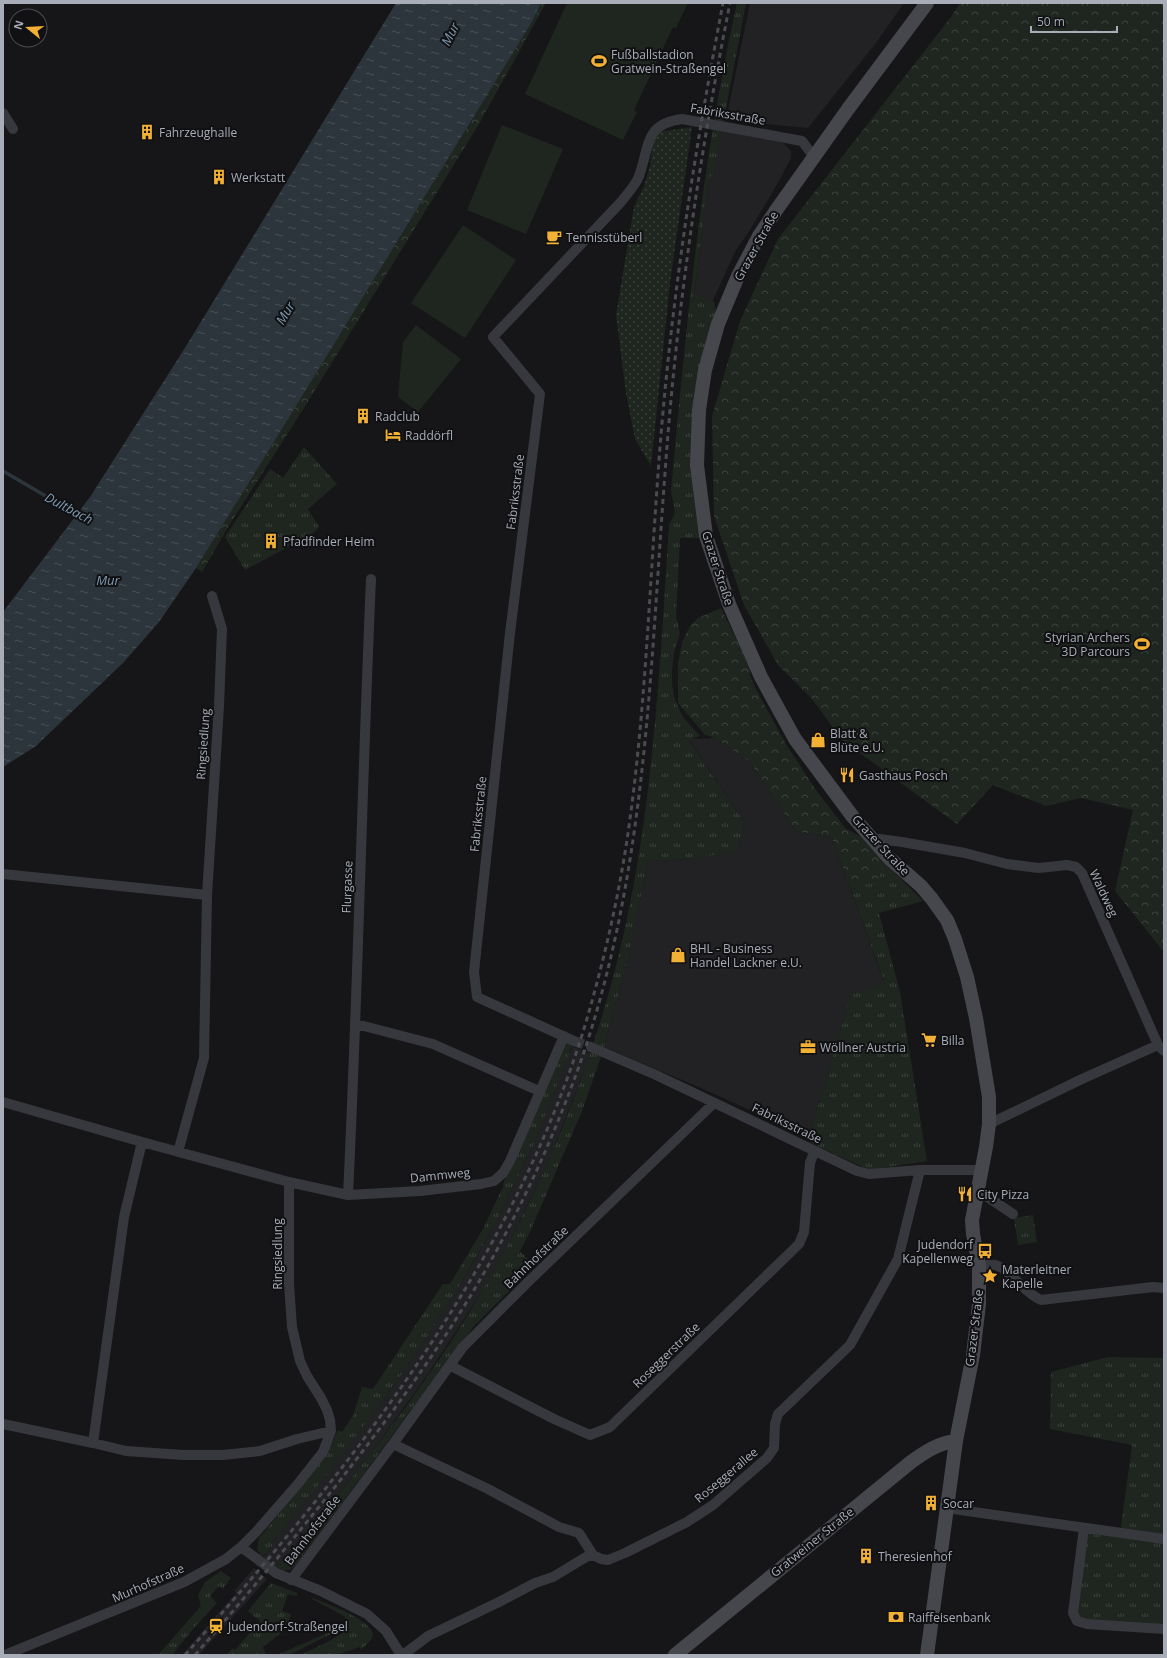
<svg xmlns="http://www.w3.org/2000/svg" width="1167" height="1658" font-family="'Open Sans',sans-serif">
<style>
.built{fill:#222225}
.grass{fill:url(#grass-tufts)}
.forest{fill:url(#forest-crowns)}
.garden{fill:url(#garden-dots)}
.pitch{fill:#1e261f}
.water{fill:url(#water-ripples)}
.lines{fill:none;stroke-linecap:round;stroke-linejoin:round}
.stream{stroke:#2c353c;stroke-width:3.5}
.street-tunnel{stroke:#333438;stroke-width:10;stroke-dasharray:10 5;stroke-linecap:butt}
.street{stroke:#37383d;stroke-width:10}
.secondary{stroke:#45474d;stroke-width:14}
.rail{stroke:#4a4c52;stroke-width:3;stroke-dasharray:5 4;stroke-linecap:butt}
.labels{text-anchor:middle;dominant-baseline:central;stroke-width:4;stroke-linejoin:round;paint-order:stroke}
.poi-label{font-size:12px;fill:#a8adb8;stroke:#111113;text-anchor:start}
.street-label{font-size:12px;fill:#a8adb8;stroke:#111113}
.water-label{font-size:13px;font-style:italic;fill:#7f9bb3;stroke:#111113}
</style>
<defs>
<pattern id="grass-tufts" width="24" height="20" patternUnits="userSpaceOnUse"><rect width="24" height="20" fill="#1e261f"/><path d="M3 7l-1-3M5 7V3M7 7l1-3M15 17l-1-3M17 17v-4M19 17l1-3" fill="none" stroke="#3c433d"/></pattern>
<pattern id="forest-crowns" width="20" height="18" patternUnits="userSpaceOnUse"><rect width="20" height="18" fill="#1e261f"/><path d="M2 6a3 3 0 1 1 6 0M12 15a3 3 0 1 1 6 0" fill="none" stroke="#3c433d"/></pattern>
<pattern id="garden-dots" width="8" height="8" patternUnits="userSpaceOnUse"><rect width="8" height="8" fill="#1e261f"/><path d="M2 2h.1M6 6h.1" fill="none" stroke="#3c433d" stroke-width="1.8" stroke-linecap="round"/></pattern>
<pattern id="water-ripples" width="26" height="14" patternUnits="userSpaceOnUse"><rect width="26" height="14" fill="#2c353c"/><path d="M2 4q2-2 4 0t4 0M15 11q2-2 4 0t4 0" fill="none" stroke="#485056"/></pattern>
</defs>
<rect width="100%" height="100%" fill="#161618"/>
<path class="built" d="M750 3H904L876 43 808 128 726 120Z
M721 129 783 143 791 151V158L779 181 750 230 736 250 713 300 694 293 708 191 710 178 714 172Z
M715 738 750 762 796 831 832 838 885 985 851 994 809 1137 701 1088 604 1047 629 956 648 861 694 859 737 849 745 823 689 739Z
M572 1046 590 1053 587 1064 549 1160 510 1241 486 1285 459 1327 426 1377 369 1456 290 1554 285 1557 276 1568 263 1557 272 1546V1542L384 1399 411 1361 454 1295 477 1256 494 1226 533 1146 567 1056 570 1053Z
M254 1568 267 1579 199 1655H182L236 1593 234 1591Z"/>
<path class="grass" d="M737 3H746L714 172 710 178 708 191 694 293 713 300 716 310 705 345 699 538H680L676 616 680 633 674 652 672 669V684L675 700 683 717 700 736 689 740 745 823 737 850 694 859 648 861 629 956 604 1047 593 1044C650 877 658 699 669 524 679 512 673 505 671 491 686 328 701 164 737 3Z
M304 447 337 484 308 509 319 527 312 534 245 570 225 537 270 469 283 478Z
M885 863 923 901 879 913 900 992 927 1161 869 1170 811 1143 809 1137 851 994 885 984 851 890 877 880Z
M567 1043H573L533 1146 515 1183 494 1226 454 1295 411 1361 384 1399 327 1474 272 1542V1546L262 1557 257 1549 259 1538 324 1459 338 1430 342 1432 353 1416 362 1387 373 1389 443 1284H450L483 1229 503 1187 504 1181 564 1044Z
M591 1050 601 1057 582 1111 530 1232 520 1251 535 1266 517 1280 513 1287 474 1326 297 1563 290 1570H283L276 1567 285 1557 290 1554C360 1469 432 1379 486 1284 529 1209 564 1131 591 1050Z
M1033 1215 1037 1242 1018 1245 1014 1218Z
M1108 1357 1164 1358V1627L1106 1623 1079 1618 1076 1611 1087 1531 1120 1534 1132 1445 1050 1429 1051 1372Z
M221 1571 231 1578 223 1589 219 1586 210 1596 217 1603 192 1630 172 1655H158L201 1606 198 1595 205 1582Z
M271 1583 297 1593V1596L288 1594 282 1611 291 1614 286 1629 263 1647 266 1655H226L233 1648 235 1650 260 1621 248 1611Z
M313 1598C327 1604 370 1619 373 1634L371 1640 361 1650 360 1647 336 1655H300C308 1651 341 1637 345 1630 348 1625 347 1620 344 1616L312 1599Z
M341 1627 337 1631 289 1655H277Z"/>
<path class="forest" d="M541 3H546L479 124 304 408 228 527 202 572 196 568 532 22Z
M960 3H1164V952L1115 891 1133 810 1081 798 1046 806 993 785 957 824 842 740 812 699 778 665 744 605 714 516 712 416 740 321 778 239 951 17Z
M721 608 750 667V676L757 691 786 744 816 790 846 829 860 836 885 863 877 880 851 890 832 838 796 831 750 762 715 738 705 735 678 703V664L682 642 690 626 698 618Z"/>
<path class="garden" d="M692 127 670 283 651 466 635 439 626 393 616 315 634 207 644 186 650 166 653 143 659 132Z"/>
<path class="pitch" d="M567 3H688L676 28 673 27 634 110 637 112 623 140 525 94Z
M502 125 563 149 526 234 467 210Z
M463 225 516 260 465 338 411 303Z
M416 325 461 359 418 412 398 397 403 342Z"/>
<path class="water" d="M396 3H541L532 22 248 484 196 568 159 622 123 663 36 746 3 767V612L90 497 183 351Z"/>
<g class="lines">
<path class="stream" d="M3 471 80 516"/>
<path class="street-tunnel" d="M574 1041 591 1047"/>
<path class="street" d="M3 113 13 129
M874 841 879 839 902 842 965 853 1007 864 1039 868 1067 865 1076 867 1082 873 1158 1045 1164 1051
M3 874 207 895 204 1058 178 1152
M207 895 219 706 222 629 212 596
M356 1024 433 1044 539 1091
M574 1041 477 997 474 972 510 633 540 394 493 337 621 202C627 194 636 185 639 176 650 146 644 124 682 119L802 141 814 157
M591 1047 656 1075 857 1171 869 1174 920 1170H982
M3 1102 142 1142 289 1182V1284L292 1327 300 1361 307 1376 321 1398 327 1410 330 1420 331 1431 323 1452 297 1485 256 1532 241 1547 226 1559 184 1582 5 1655
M989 1124 1082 1079 1158 1045
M142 1142 124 1217 93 1443 126 1451 184 1455H223L260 1451 297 1439 331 1431
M289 1182 348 1195 420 1191 481 1184 494 1181 503 1173 510 1161 564 1036
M977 1192 983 1194 1013 1214
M348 1195C358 990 362 784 371 579
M979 1266C984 1265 990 1264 995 1265 1009 1268 1024 1293 1041 1300L1153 1287 1164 1288
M451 1366 554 1419 590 1435 610 1427 799 1244 804 1232 810 1163 814 1152
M3 1424 93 1443
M393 1444 488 1489 559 1527 579 1533 593 1555
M946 1508 1164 1539
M1084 1528 1073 1613 1077 1621 1087 1624 1164 1629
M241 1547 276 1573 321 1591 367 1614 386 1631 401 1655
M291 1580 393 1444 463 1347 529 1281 714 1103
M403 1655 428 1636 499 1602 535 1583 553 1577 586 1557 593 1555 601 1559 608 1560 625 1553 687 1522 713 1505 767 1458 774 1448 775 1424 778 1414 850 1345 898 1259 920 1170"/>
<path class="secondary" d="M675 1655 911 1462C925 1452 938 1443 956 1441
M927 1655 956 1441 973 1355 979 1304V1266L973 1234 972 1220 986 1147 989 1124V1097L976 1018 967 977 955 939 947 920 932 899 921 886 889 858 853 817 795 739 761 677 729 604 706 536 697 465 699 410 705 370 718 324 738 276 759 236 777 209 848 109 927 3"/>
<path class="rail" d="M185 1655C349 1470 508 1271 583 1032 602 969 617 905 627 840 645 719 649 596 658 474 669 316 693 159 723 3
M195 1655C244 1599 292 1541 338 1483 388 1419 436 1354 477 1285 521 1210 557 1131 585 1049 647 861 650 669 665 473 676 316 699 158 730 3"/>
</g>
<defs>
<symbol id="stadium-bare" viewBox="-9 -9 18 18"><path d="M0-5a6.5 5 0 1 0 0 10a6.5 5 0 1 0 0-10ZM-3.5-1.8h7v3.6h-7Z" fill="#f2b134" stroke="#111113" stroke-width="2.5" paint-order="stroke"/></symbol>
<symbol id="building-bare" viewBox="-9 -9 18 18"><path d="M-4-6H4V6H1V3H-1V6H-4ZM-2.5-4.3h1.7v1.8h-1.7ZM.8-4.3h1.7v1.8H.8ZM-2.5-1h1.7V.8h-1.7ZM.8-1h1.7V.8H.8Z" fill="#f2b134" stroke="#111113" stroke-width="2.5" paint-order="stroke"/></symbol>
<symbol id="cafe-bare" viewBox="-9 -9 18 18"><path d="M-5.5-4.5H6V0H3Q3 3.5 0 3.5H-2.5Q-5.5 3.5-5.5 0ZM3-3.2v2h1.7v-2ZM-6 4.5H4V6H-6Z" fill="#f2b134" stroke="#111113" stroke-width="2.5" paint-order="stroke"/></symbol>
<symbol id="hotel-bare" viewBox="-9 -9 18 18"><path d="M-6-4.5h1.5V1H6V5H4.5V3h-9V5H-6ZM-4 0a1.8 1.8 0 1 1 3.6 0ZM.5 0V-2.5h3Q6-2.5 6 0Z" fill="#f2b134" stroke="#111113" stroke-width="2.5" paint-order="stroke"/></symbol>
<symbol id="shop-bare" viewBox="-9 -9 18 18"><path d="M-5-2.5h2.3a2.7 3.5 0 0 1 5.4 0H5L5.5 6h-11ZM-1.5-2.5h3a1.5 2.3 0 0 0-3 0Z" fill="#f2b134" stroke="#111113" stroke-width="2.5" paint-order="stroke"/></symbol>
<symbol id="restaurant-bare" viewBox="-9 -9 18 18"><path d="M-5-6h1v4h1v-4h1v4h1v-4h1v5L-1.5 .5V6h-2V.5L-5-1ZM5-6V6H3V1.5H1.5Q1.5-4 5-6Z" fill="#f2b134" stroke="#111113" stroke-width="2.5" paint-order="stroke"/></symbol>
<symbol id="supermarket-bare" viewBox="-9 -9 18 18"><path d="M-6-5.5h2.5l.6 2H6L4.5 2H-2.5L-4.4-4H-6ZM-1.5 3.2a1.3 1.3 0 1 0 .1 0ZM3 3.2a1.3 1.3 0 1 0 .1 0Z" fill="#f2b134" stroke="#111113" stroke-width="2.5" paint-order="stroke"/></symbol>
<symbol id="office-bare" viewBox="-9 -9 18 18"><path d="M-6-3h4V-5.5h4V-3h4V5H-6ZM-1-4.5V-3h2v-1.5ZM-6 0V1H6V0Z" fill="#f2b134" stroke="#111113" stroke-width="2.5" paint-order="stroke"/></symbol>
<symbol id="bus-bare" viewBox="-9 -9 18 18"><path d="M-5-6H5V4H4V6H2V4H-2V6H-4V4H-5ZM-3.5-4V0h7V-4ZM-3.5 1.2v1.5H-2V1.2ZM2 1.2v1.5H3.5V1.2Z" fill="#f2b134" stroke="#111113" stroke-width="2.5" paint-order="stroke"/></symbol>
<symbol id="sight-bare" viewBox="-9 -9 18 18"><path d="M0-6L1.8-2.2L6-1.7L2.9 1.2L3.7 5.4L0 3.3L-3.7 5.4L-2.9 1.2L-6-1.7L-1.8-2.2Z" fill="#f2b134" stroke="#111113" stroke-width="2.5" paint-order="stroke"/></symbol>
<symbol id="bank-bare" viewBox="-9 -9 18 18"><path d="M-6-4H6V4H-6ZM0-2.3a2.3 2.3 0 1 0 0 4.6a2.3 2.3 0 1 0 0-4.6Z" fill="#f2b134" stroke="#111113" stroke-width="2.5" paint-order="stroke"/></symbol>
<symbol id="station-bare" viewBox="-9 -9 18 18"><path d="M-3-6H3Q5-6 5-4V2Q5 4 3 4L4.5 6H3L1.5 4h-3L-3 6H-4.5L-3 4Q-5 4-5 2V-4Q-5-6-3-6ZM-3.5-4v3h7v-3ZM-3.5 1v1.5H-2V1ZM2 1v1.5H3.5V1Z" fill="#f2b134" stroke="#111113" stroke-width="2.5" paint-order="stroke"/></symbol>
</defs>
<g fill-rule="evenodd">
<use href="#stadium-bare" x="588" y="50" width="22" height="22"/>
<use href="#building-bare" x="136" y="121" width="22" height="22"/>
<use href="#building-bare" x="208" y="166" width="22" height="22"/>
<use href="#cafe-bare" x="543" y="226" width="22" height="22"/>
<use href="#building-bare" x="352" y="405" width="22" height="22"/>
<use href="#hotel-bare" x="382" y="424" width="22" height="22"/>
<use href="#building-bare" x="260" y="530" width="22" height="22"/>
<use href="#stadium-bare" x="1131" y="633" width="22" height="22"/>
<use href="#shop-bare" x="807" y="729" width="22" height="22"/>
<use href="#restaurant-bare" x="836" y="764" width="22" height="22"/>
<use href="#shop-bare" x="667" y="944" width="22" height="22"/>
<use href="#supermarket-bare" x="918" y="1029" width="22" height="22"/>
<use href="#office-bare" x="797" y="1036" width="22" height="22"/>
<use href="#restaurant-bare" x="954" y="1183" width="22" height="22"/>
<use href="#bus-bare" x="974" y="1240" width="22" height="22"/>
<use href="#sight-bare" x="979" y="1265" width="22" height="22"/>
<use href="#building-bare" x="920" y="1492" width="22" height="22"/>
<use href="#building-bare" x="855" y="1545" width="22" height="22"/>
<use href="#bank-bare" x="885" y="1606" width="22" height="22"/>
<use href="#station-bare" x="205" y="1615" width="22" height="22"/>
</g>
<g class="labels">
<g class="poi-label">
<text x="611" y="54">Fußballstadion<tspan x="611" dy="14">Gratwein-Straßengel</tspan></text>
<text x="159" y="132">Fahrzeughalle</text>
<text x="231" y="177">Werkstatt</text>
<text x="566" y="237">Tennisstüberl</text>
<text x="375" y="416">Radclub</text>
<text x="405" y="435">Raddörfl</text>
<text x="283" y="541">Pfadfinder Heim</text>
<text x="1130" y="637" text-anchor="end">Styrian Archers<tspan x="1130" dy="14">3D Parcours</tspan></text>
<text x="830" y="733">Blatt &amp;<tspan x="830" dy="14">Blüte e.U.</tspan></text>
<text x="859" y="775">Gasthaus Posch</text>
<text x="690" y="948">BHL - Business<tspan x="690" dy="14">Handel Lackner e.U.</tspan></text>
<text x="941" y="1040">Billa</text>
<text x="820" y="1047">Wöllner Austria</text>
<text x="977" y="1194">City Pizza</text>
<text x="973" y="1244" text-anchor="end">Judendorf<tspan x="973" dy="14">Kapellenweg</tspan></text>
<text x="1002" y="1269">Materleitner<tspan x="1002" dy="14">Kapelle</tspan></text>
<text x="943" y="1503">Socar</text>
<text x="878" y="1556">Theresienhof</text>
<text x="908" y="1617">Raiffeisenbank</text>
<text x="228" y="1626">Judendorf-Straßengel</text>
</g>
<g class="street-label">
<text transform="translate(728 114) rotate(10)">Fabriksstraße</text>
<text transform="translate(756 246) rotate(-61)">Grazer Straße</text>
<text transform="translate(515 492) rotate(-83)">Fabriksstraße</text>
<text transform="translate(718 568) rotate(72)">Grazer Straße</text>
<text transform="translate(203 744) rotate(-86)">Ringsiedlung</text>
<text transform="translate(478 814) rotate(-84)">Fabriksstraße</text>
<text transform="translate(881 845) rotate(47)">Grazer Straße</text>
<text transform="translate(347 887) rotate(-88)">Flurgasse</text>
<text transform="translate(1104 893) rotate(65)">Waldweg</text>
<text transform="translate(787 1123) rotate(26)">Fabriksstraße</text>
<text transform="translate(440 1175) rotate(-6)">Dammweg</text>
<text transform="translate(277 1254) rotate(-90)">Ringsiedlung</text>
<text transform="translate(536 1257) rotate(-44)">Bahnhofstraße</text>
<text transform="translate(974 1328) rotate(-83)">Grazer Straße</text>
<text transform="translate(666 1355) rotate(-44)">Roseggerstraße</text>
<text transform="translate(726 1475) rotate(-40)">Roseggerallee</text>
<text transform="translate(312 1530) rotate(-53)">Bahnhofstraße</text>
<text transform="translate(812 1542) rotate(-39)">Gratweiner Straße</text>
<text transform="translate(148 1583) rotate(-24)">Murhofstraße</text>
</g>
<g class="water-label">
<text transform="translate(450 34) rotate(-63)">Mur</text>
<text transform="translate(285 313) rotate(-59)">Mur</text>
<text transform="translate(69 508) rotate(28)">Dultbach</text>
<text x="108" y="580">Mur</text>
</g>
</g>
<rect width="1167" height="1658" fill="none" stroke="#a8adb8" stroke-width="8"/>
<g transform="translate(28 28) rotate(288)"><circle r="19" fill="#111113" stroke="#4d4f55"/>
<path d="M0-3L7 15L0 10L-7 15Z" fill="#f2b134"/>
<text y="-6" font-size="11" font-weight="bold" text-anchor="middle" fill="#a8adb8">N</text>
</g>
<path d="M1031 26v6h86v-6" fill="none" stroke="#a8adb8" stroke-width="2"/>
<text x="1037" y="26" font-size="12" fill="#a8adb8" stroke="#111113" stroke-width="3" paint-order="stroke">50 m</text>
</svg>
